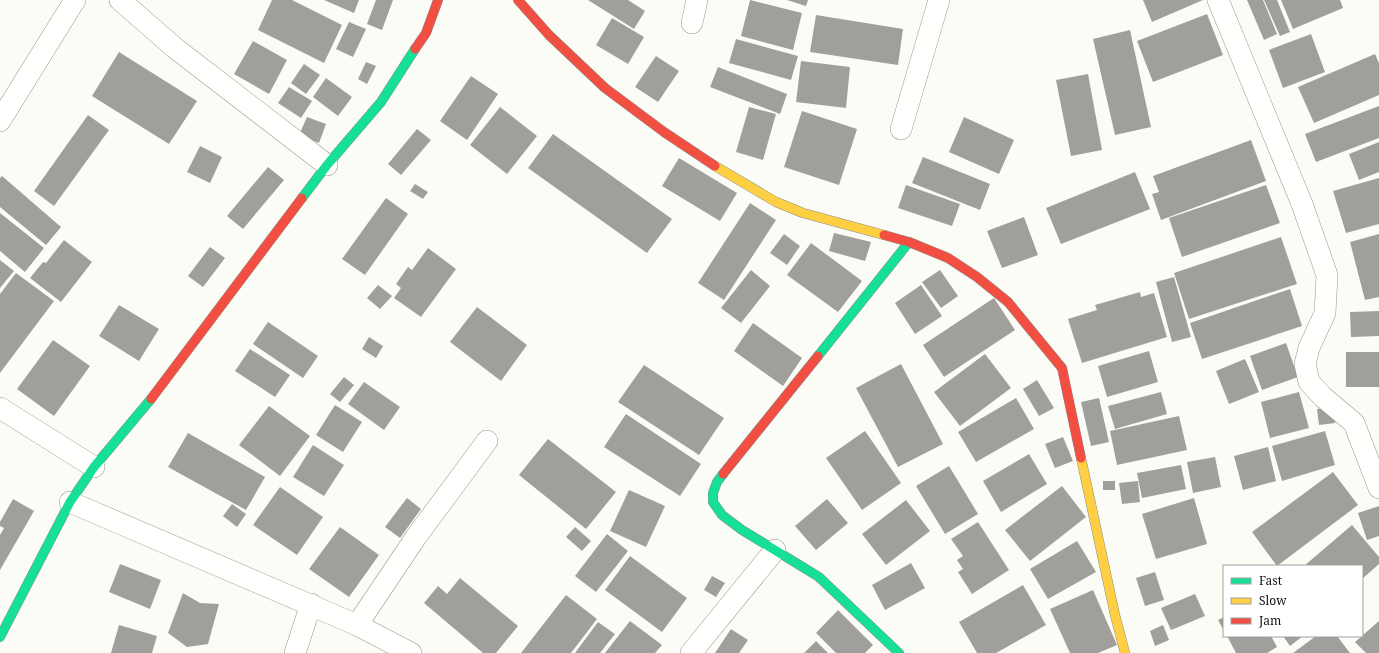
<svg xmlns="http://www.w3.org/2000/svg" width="1379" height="653" font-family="'Noto Serif',serif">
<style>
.building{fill:#a19f9c}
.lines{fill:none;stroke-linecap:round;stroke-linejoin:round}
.street-casing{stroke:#979795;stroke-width:22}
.fast-casing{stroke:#8d8d8b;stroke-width:10}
.slow-casing{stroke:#8d8d8b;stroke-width:10}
.jam-casing{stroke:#8d8d8b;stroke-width:10}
.street{stroke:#fffffe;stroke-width:21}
.fast{stroke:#16e098;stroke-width:9}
.slow{stroke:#ffcf43;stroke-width:9}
.jam{stroke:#f24e42;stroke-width:9}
</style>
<rect width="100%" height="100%" fill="#fcfcf7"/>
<path class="building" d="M272 0H292L342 25 324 63 258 30Z
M324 0H359L354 13Z
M376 0H393L382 30 367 24Z
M588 0H628L645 11 634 29Z
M750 0 802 13 793 50 741 36Z
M787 0H808L806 6Z
M1143 0H1203L1152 22Z
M1247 0H1263L1277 34 1264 40Z
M1264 0H1277L1290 32 1280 36Z
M1281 0H1340L1343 8 1293 29Z
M1207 14 1223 55 1153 82 1137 41Z
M816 15 903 29 898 65 810 52Z
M612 18 644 37 628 64 596 45Z
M349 22 366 29 353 57 336 49Z
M1130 30 1151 127 1115 135 1093 39Z
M1311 34 1325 72 1283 88 1269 50Z
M736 39 798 56 791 80 729 63Z
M253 41 287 60 269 94 234 74Z
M119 52 197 101 169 144 92 96Z
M1375 54 1379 63V95L1314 123 1298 87Z
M656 56 679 71 658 102 635 87Z
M801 61 850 67 846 108 796 102Z
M366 62 376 66 367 84 358 79Z
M304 64 320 75 306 94 291 83Z
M718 67 787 94 780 114 710 87Z
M1088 74 1102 150 1071 156 1056 80Z
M471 76 498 94 467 140 440 121Z
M326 78 352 97 338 116 313 97Z
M289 87 312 101 301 118 278 103Z
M1379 106V138L1316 162 1305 134Z
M500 107 537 136 507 174 470 145Z
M749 107 776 114 763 160 736 152Z
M802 111 857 129 839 185 784 167Z
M88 115 109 130 54 206 34 191Z
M307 117 326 124 319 143 299 135Z
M964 117 1014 140 999 174 949 152Z
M417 129 431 140 401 175 388 164Z
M553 134 672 219 647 253 528 168Z
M1251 140 1266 181 1161 220 1152 194 1159 192 1153 176Z
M1379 142V172L1359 180 1349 154Z
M200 146 222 157 210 183 187 172Z
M923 157 990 184 980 210 912 183Z
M679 158 737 193 720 221 662 186Z
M268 167 284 180 243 229 227 216Z
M1135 172 1150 209 1061 244 1046 208Z
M2 176 61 227 46 245 0 207V178Z
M1379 178V224L1346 233 1333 191Z
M415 184 428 192 423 199 410 191Z
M906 185 960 204 952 226 898 208Z
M1266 185 1280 223 1182 257 1169 218Z
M386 198 408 214 365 275 342 259Z
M750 203 776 220 724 300 698 283Z
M0 213 44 248 25 272 0 251Z
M1024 217 1038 255 1002 268 987 231Z
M834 233 871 242 865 261 829 251Z
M784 234 800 246 787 265 770 253Z
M1379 234V297L1365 300 1350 242Z
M1281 237 1297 284 1189 319 1174 273Z
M64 240 92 262 61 302 30 278 43 262 46 263Z
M811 243 862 281 838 312 787 275Z
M210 247 225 258 203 287 188 276Z
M428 248 456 269 421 317 394 298 401 288 396 284 408 267 412 270Z
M0 260 14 271 0 288Z
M751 270 770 286 741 323 721 308Z
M940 270 958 296 941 308 922 282Z
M16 273 54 301 0 373V294Z
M1174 277 1191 337 1172 342 1156 282Z
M378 285 392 296 380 309 367 298Z
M921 285 942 316 915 334 895 303Z
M1290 289 1302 326 1202 359 1190 323Z
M1140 292 1141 297 1154 293 1167 337 1082 363 1068 319 1097 310 1095 305Z
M994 298 1015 330 944 377 923 345Z
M119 305 159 329 139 361 99 336Z
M477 307 527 345 501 381 450 342Z
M1379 311V336L1351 337 1350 312Z
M268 322 318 356 303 378 253 344Z
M753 323 802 358 783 386 734 351Z
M369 337 383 346 376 358 362 349Z
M53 340 90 366 54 416 17 389Z
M1286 343 1298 377 1262 390 1250 356Z
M250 349 290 375 275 397 235 371Z
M1149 351 1158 382 1107 397 1098 366Z
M1346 352H1379V387H1346Z
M985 354 1011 388 960 426 934 392Z
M1245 359 1259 392 1229 404 1216 371Z
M901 364 943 444 898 467 856 388Z
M644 365 724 418 699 455 618 402Z
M344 377 354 385 340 402 330 394Z
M1037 380 1054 408 1039 416 1023 389Z
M364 382 400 407 384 430 348 404Z
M1161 392 1167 414 1115 429 1108 406Z
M1299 392 1309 428 1270 438 1261 402Z
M1016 398 1034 429 976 462 958 432Z
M1099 398 1109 442 1091 446 1081 402Z
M335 405 362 422 343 452 316 435Z
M269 406 310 436 280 476 239 445Z
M1334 407 1335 423 1319 425 1317 409Z
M626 414 701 464 680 496 604 447Z
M1179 416 1187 450 1117 465 1110 431Z
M865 431 901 483 862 510 826 458Z
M1325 431 1335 465 1282 481 1272 446Z
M188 433 265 477 246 510 168 467Z
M1063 437 1073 461 1055 468 1045 444Z
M548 439 616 492 586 529 519 475Z
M313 445 344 465 324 496 293 477Z
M1268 447 1276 481 1243 490 1234 456Z
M1029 454 1047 484 1001 512 983 481Z
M1215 457 1221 487 1193 493 1187 462Z
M1181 465 1186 489 1142 498 1137 473Z
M949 466 978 514 945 534 916 486Z
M1333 472 1358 505 1277 566 1252 532Z
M1103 481H1115V490H1103Z
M1138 481 1140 502 1122 504 1119 483Z
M1062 486 1086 517 1030 561 1005 530Z
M280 487 323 517 297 555 253 525Z
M629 490 665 506 646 547 610 531Z
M407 498 421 509 400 538 385 527Z
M1194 498 1207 544 1156 559 1142 514Z
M13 499 34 511 0 570V535L4 528 0 526V522Z
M827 499 848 523 816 550 795 526Z
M906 500 930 531 886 565 862 534Z
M232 504 246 514 237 527 223 516Z
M1379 506V536L1367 540 1358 513Z
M978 522 1009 570 972 594 958 572 963 569 957 560 963 556 951 539Z
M1352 525 1379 557V564L1362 579V566H1304Z
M340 527 379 555 349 597 309 569Z
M575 527 591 541 582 551 566 537Z
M607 534 628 551 596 592 575 576Z
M1077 541 1096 572 1048 599 1030 569Z
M630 556 687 598 662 632 605 590Z
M911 563 925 588 885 610 872 585Z
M120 564 161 580 150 609 109 592Z
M1155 572 1164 600 1145 606 1136 578Z
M712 576 725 583 716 597 704 590Z
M460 578 518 626 496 653H483L424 603 438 586 447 594Z
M1023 585 1046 625 996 653H977L959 622Z
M1093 590 1117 645 1098 653H1070L1050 609Z
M183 593 200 603 219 604 208 644 187 647 168 633Z
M1195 594 1205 616 1171 630 1161 608Z
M566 595 597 619 571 653H521Z
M838 610 873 645 865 653H836L816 633Z
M1224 617V631L1218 620Z
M630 621 662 645 655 653H605Z
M1379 621V653H1366L1355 642Z
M598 622 615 634 600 653H575Z
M119 625 157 636 152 653H111Z
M1163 625 1169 640 1155 646 1150 631Z
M731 629 748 640 739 653H715Z
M1227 636H1271L1277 647 1267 653H1236Z
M1283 636H1303L1290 646Z
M1316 636H1337L1350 653H1293Z
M816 641 828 653H804Z"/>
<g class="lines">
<defs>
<path id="street" d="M120 0 175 48 327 165
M1218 0 1302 204 1327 275 1325 313 1309 348 1305 364 1309 382 1323 397 1354 423 1379 488
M692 23 697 0
M0 121 75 0
M901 129 939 0
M0 408 94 467
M70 502 357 625 411 653
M357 625 416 537 487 441
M295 653 311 604
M691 653 775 550"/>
<path id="fast" d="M302 198 327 165 381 102 415 49
M818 356 909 242
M723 474 717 482 713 493V502L722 515 742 530 819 577 899 653
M0 637 70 502 94 467 151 399"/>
<path id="slow" d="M715 166 776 202 803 213 884 235
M1081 458 1115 615 1125 653"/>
<path id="jam" d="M518 0 549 35 605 88 664 132 715 166
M415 49 426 33 438 0
M884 235 909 242 948 258 977 277 1008 302 1062 368 1081 458
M151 399 302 198
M723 474 818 356"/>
</defs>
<use href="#street" class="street-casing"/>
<use href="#fast" class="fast-casing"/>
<use href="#slow" class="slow-casing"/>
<use href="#jam" class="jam-casing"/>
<use href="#street" class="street"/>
<use href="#fast" class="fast"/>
<use href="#slow" class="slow"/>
<use href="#jam" class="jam"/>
</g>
<rect x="1223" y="565" width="140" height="72" fill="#ffffff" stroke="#a0a0a0"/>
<rect x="1231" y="578" width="20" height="6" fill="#16e098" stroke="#a0a0a0"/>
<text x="1259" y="585" font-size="12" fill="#111111">Fast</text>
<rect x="1231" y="598" width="20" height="6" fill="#ffcf43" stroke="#a0a0a0"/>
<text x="1259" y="605" font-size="12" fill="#111111">Slow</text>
<rect x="1231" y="618" width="20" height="6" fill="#f24e42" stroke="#a0a0a0"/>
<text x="1259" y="625" font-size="12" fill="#111111">Jam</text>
</svg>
